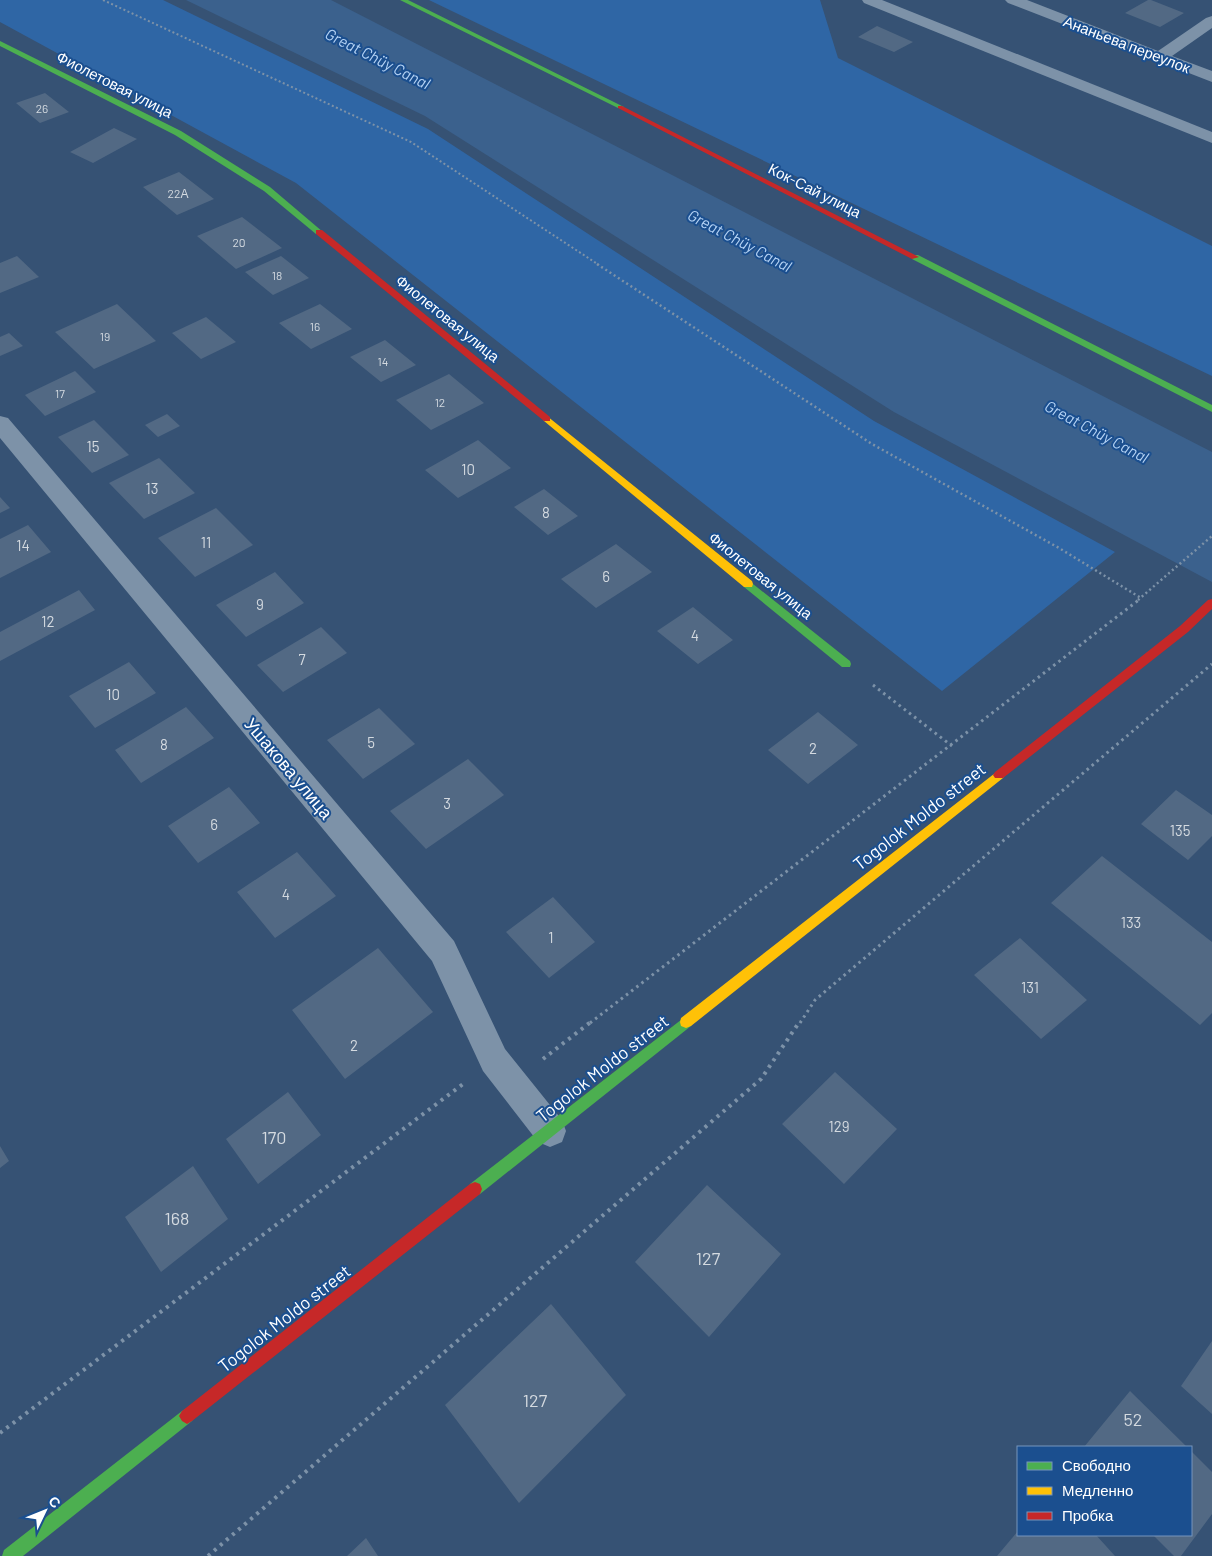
<svg xmlns="http://www.w3.org/2000/svg" width="1212" height="1556" font-family="Barlow,sans-serif">
<style>
.green{fill:#2f66a5}
.water{fill:#3b618d}
.building{fill:#526984}
.lines{fill:none;stroke-linecap:round;stroke-linejoin:round}
.path-far3{stroke:#7d92a8;stroke-width:2;stroke-dasharray:2 2.5;stroke-linecap:butt}
.path-far2{stroke:#7d92a8;stroke-width:2.5;stroke-dasharray:2 3;stroke-linecap:butt}
.path-far1{stroke:#7d92a8;stroke-width:3;stroke-dasharray:2.5 4;stroke-linecap:butt}
.path{stroke:#7d92a8;stroke-width:4;stroke-dasharray:3 5;stroke-linecap:butt}
.lane{fill:#7d92a8;fill-rule:evenodd}
.street{fill:#7d92a8;fill-rule:evenodd}
.fast{fill:#4caf50;fill-rule:evenodd}
.slow{fill:#ffc107;fill-rule:evenodd}
.jam{fill:#c62828;fill-rule:evenodd}
.labels{text-anchor:middle;dominant-baseline:central;stroke-width:4;stroke-linejoin:round;paint-order:stroke}
.far-number-label{font-size:12px;fill:#d4dae0}
.far-street-label{font-size:15px;fill:#fff;stroke:#1b4f8f}
.number-label{font-size:15px;fill:#d4dae0}
.far-water-label{font-size:16px;font-style:italic;fill:#b5d3f5;stroke:#1b4f8f}
.street-label{font-size:18px;fill:#fff;stroke:#1b4f8f}
.near-number-label{font-size:18px;fill:#d4dae0}
</style>
<rect width="100%" height="100%" fill="#365274"/>
<path class="green" d="M0 0H163L428 129 874 421 1115 552 942 691 296 183 0 22Z
M429 0H820L838 58 1212 246V376Z"/>
<path class="water" d="M186 0H331L1212 452V582L894 412 425 116Z"/>
<path class="building" d="M1148 0H1151L1184 13 1160 27 1125 13Z
M877 26 913 42 894 52 858 37Z
M45 93 69 112 40 123 16 103Z
M114 128 137 139 93 163 70 152Z
M179 172 214 199 177 215 143 187Z
M242 217 282 248 236 269 197 236Z
M17 256 39 277 0 293V263Z
M281 256 309 278 273 295 245 272Z
M117 304 156 341 94 369 55 332Z
M320 304 352 329 311 349 279 323Z
M206 317 236 342 201 359 172 333Z
M9 333 23 346 0 356V337Z
M385 340 416 365 381 382 350 357Z
M75 371 96 392 45 416 25 395Z
M449 374 484 403 431 430 396 400Z
M167 414 180 426 158 437 145 425Z
M94 420 129 455 92 473 58 437Z
M478 440 511 468 458 498 425 470Z
M159 458 195 493 144 519 109 483Z
M544 489 578 516 548 535 514 507Z
M0 497 10 508 0 513Z
M216 508 253 545 195 577 158 538Z
M28 525 51 552 0 578V539Z
M616 544 652 572 596 608 561 579Z
M275 572 304 603 246 637 216 605Z
M79 590 95 610 0 661V632Z
M693 607 733 640 698 664 657 631Z
M321 627 347 653 283 692 257 665Z
M129 662 156 693 95 728 69 696Z
M186 707 214 738 141 783 115 750Z
M379 708 415 744 363 779 327 740Z
M818 712 858 745 808 784 768 750Z
M468 759 504 795 426 849 390 811Z
M229 787 260 823 198 863 168 826Z
M1176 790 1212 815V836L1188 860 1141 824Z
M297 852 336 896 275 938 237 892Z
M1102 856 1212 942V1013L1200 1025 1051 903Z
M553 897 595 942 549 978 506 932Z
M1020 938 1087 1000 1041 1039 974 975Z
M378 948 433 1012 345 1079 292 1010Z
M835 1072 897 1129 844 1184 782 1124Z
M288 1092 321 1135 258 1184 226 1139Z
M0 1146 9 1161 0 1168Z
M193 1166 228 1219 161 1272 125 1217Z
M707 1185 781 1254 709 1337 635 1262Z
M551 1304 626 1395 519 1503 445 1405Z
M1212 1341V1414L1181 1386Z
M1130 1391 1187 1447H1084Z
M1191 1451 1212 1472V1514L1181 1556H1174L1153 1535H1191Z
M1018 1531V1535H1096L1115 1556H997Z
M366 1538 378 1556H347Z"/>
<g class="lines">
<path class="path-far3" d="M103 0 411 142 599 265"/>
<path class="path-far2" d="M597 264 872 444 1059 548 1141 598
M1138 600 1212 536"/>
<path class="path-far1" d="M873 685 952 746
M590 1023 1140 599
M800 1023 815 1000 1212 664"/>
<path class="path" d="M543 1059 592 1021
M0 1433 463 1084
M208 1556 761 1079 800 1021"/>
<path class="lane" d="M862 0H882L1212 132V143L864 3Z"/>
<path class="street" d="M1005 0H1027L1158 51 1206 18 1212 16V28L1172 56 1212 71V82L1008 3Z
M0 416 8 418 454 941 505 1049 562 1120 566 1131 562 1142 550 1147 538 1142 483 1071 432 961 0 438Z"/>
<path class="fast" d="M400 0H408L624 107 618 108Z
M0 41 181 131 270 187 323 232 316 234 264 191 175 135 0 46Z
M912 255H918L1212 405V412L912 259Z
M748 580 850 661 851 664 850 667H842L744 587 743 584 744 581Z
M686 1016 691 1018 692 1022 691 1026 480 1194 475 1196 470 1194 468 1189 470 1184Z
M187 1408 192 1411 195 1416 192 1421 23 1556H2L4 1550 182 1411Z"/>
<path class="slow" d="M547 416 752 581 753 584 752 587H744L544 421 543 419Z
M999 770 1003 772 1005 775 1003 778 691 1026 686 1028 681 1026 680 1022 681 1018Z"/>
<path class="jam" d="M618 106H622L919 257 912 259 618 108Z
M316 230H322L550 417V421H544L316 234Z
M1212 599V609L1188 632 1003 778H995L993 775 995 772 1180 626 1208 600Z
M475 1182 480 1184 482 1189 480 1194 192 1421 187 1424 182 1421 179 1416 182 1411 470 1184Z"/>
</g>
<g class="labels">
<g class="far-number-label">
<text x="42" y="108">26</text>
<text x="178" y="193">22А</text>
<text x="239" y="242">20</text>
<text x="277" y="275">18</text>
<text x="315" y="326">16</text>
<text x="105" y="336">19</text>
<text x="383" y="361">14</text>
<text x="60" y="393">17</text>
<text x="440" y="402">12</text>
</g>
<g class="far-street-label">
<text transform="translate(1127 44) rotate(21)">Ананьева переулок</text>
<text transform="translate(115 84) rotate(27)">Фиолетовая улица</text>
<text transform="translate(815 190) rotate(27)">Кок-Сай улица</text>
<text transform="translate(448 318) rotate(39)">Фиолетовая улица</text>
<text transform="translate(761 575) rotate(39)">Фиолетовая улица</text>
</g>
<g class="number-label">
<text x="93" y="446">15</text>
<text x="468" y="469">10</text>
<text x="152" y="488">13</text>
<text x="546" y="512">8</text>
<text x="206" y="542">11</text>
<text x="23" y="545">14</text>
<text x="606" y="576">6</text>
<text x="260" y="604">9</text>
<text x="48" y="621">12</text>
<text x="695" y="635">4</text>
<text x="302" y="659">7</text>
<text x="113" y="694">10</text>
<text x="371" y="742">5</text>
<text x="164" y="744">8</text>
<text x="813" y="748">2</text>
<text x="447" y="803">3</text>
<text x="214" y="824">6</text>
<text x="1180" y="830">135</text>
<text x="286" y="894">4</text>
<text x="1131" y="922">133</text>
<text x="551" y="937">1</text>
<text x="1030" y="987">131</text>
<text x="354" y="1045">2</text>
<text x="839" y="1126">129</text>
</g>
<g class="far-water-label">
<text transform="translate(378 58) rotate(27)">Great Chüy Canal</text>
<text transform="translate(740 240) rotate(28)">Great Chüy Canal</text>
<text transform="translate(1097 431) rotate(28)">Great Chüy Canal</text>
</g>
<g class="street-label">
<text transform="translate(289 768) rotate(50)">Ушакова улица</text>
<text transform="translate(919 816) rotate(-38)">Togolok Moldo street</text>
<text transform="translate(602 1068) rotate(-38)">Togolok Moldo street</text>
<text transform="translate(284 1318) rotate(-38)">Togolok Moldo street</text>
</g>
<g class="near-number-label">
<text x="274" y="1137">170</text>
<text x="177" y="1218">168</text>
<text x="708" y="1258">127</text>
<text x="535" y="1400">127</text>
<text x="1133" y="1419">52</text>
</g>
</g>
<rect x="1017" y="1446" width="175" height="90" fill="#1b4f8f" stroke="#7695bc"/>
<rect x="1027" y="1462" width="25" height="8" fill="#4caf50" stroke="#7695bc"/>
<text x="1062" y="1471" font-size="15" fill="#ffffff">Свободно</text>
<rect x="1027" y="1487" width="25" height="8" fill="#ffc107" stroke="#7695bc"/>
<text x="1062" y="1496" font-size="15" fill="#ffffff">Медленно</text>
<rect x="1027" y="1512" width="25" height="8" fill="#c62828" stroke="#7695bc"/>
<text x="1062" y="1521" font-size="15" fill="#ffffff">Пробка</text>
<g transform="translate(45 1511) rotate(47)" stroke="#1b4f8f" stroke-width="4" paint-order="stroke">
<path d="M0-4L9 19L0 12L-9 19Z" fill="#ffffff"/>
<text y="-8" font-size="14" font-weight="bold" text-anchor="middle" fill="#ffffff">С</text>
</g>
</svg>
